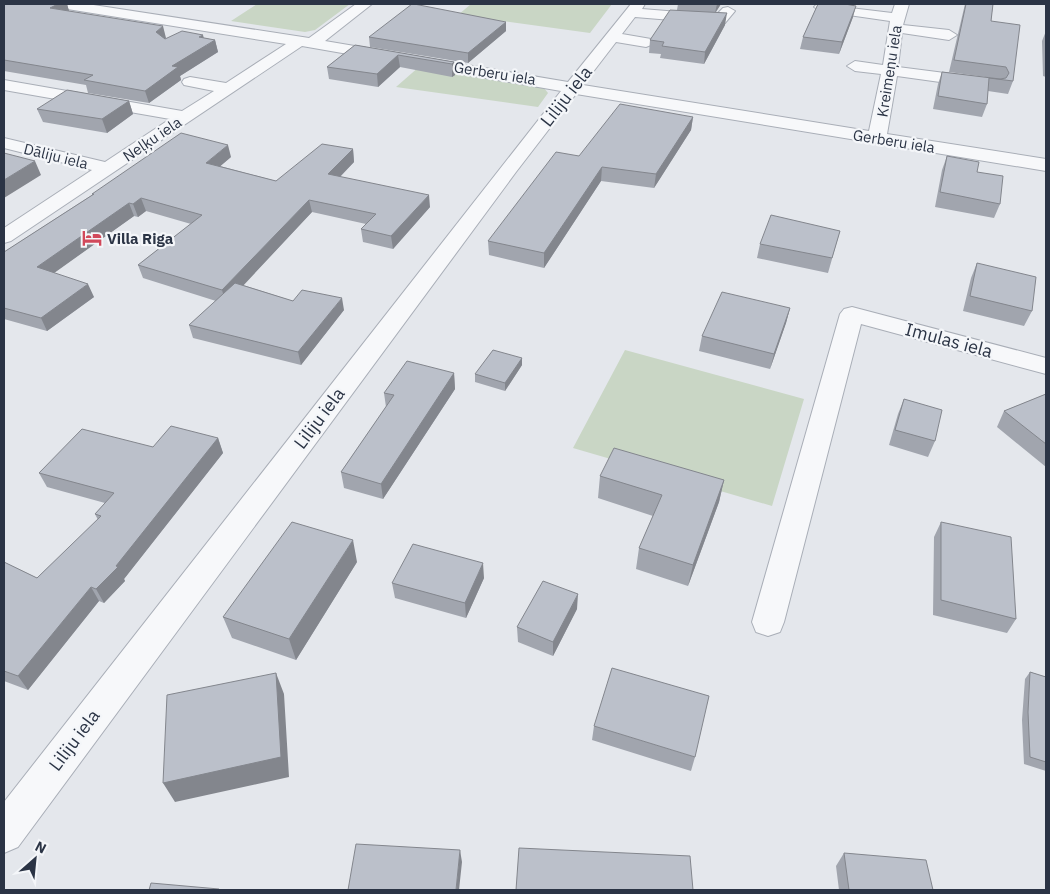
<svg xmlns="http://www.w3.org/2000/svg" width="1050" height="894" font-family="'IBM Plex Sans',sans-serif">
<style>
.green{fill:#c9d6c5}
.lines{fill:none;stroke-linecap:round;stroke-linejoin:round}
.minor-casing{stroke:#a9aeb7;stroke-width:2}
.minor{fill:#f7f8fa;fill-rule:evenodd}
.wall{fill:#a1a5ae}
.shaded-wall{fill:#83868d}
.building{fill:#bbc0ca;stroke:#83868d}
.labels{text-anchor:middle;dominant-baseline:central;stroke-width:4.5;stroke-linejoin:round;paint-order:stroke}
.far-street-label{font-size:15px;fill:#2b3445;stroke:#f4f6f9}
.far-poi-label{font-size:15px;font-weight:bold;fill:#2b3445;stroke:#f4f6f9;text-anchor:start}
.street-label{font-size:18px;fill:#2b3445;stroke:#f4f6f9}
</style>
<rect width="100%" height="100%" fill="#e4e7ec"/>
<path class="green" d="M257 4H350L315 30 305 32 231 21Z
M471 4H612L590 33 458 15Z
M420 66 544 88 548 93 538 107 396 87Z
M625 350 804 399 772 506 573 448Z"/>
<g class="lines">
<defs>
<path id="minor" d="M54 4H87L309 38 356 4H372L325 41 568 82 631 4H645L642 9 716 15 723 8 728 7 735 11 725 23 720 24 635 17 622 34 651 39 654 42 651 45 646 47 616 42 583 85 869 131 881 74 855 71 847 66 855 61 883 65 890 21 821 11 814 7 817 4 892 13 895 4H909L903 25 949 30 957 35 949 40 902 33 898 67 976 77 982 79 984 82 982 85 976 87 897 76 887 134 1046 159V171L576 94 516 172 18 847 4 853V802L561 91 302 46 11 241 4 243V228L92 170 4 148V138L105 162 170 119 4 90V80L182 111 214 91 184 85 182 82 184 79 190 77 226 83 286 44 61 8Z
M852 307 1046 358V374L861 324 784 622 780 632 768 636 756 632 752 622 840 314 844 309Z"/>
</defs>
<use href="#minor" class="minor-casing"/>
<use href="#minor" class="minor"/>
</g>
<path class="wall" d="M4 4H67L69 11 166 38 165 39 204 38 215 40 218 52 180 76 181 80 149 103 88 93 86 85 4 71Z
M678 4H721L716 12 725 25 704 64 660 58 661 54 649 53 650 40 677 10Z
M818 4H853V17L839 54 800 49 803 37Z
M965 4H993L991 21 1013 81 1008 94 988 91 987 104 982 117 933 109 938 84 942 72 1000 79 949 72Z
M506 22V31L468 63 370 47 369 37Z
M1046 31V77L1043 76 1042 41Z
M355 45 454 62 455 75 452 77 400 67 378 87 329 79 327 67Z
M129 101 133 114 107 133 43 122 37 109Z
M693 117 691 130 654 188 601 181 544 268 489 255 488 241 579 156Z
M353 149 354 162 340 177 430 207 393 249 363 242 361 229 366 224 312 212 243 285 293 301 344 310 301 365 193 338 189 325 216 301 143 278 138 265 191 224 146 211 138 217 134 216 53 273 94 297 47 331 4 319V252L92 195V194L231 157 220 166 276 181Z
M947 156 977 172 1000 204 994 218 935 207 942 170Z
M840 231 828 273 757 258 760 244Z
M977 263 1032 311 1024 326 963 311 971 278Z
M790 308 786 323 770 369 699 351 702 336Z
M522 358V365L505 391 475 382V374Z
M454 373 455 389 383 499 344 488 341 472 386 407 384 393Z
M1046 394V467L997 427 1004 411Z
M904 399 935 441 928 457 889 445 898 414Z
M218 438 223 453 124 579 125 581 104 603 99 601 28 690 4 681V562L37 578 98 520 95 514 105 503 47 487 39 473 153 447Z
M600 476 724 480 719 502 688 586 636 569 639 548 653 516 598 498Z
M941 522 1016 619 1007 633 933 615 934 537Z
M357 562 296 660 232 638 223 617Z
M484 578 466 618 395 598 392 583Z
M577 609 553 656 518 642 517 627Z
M1030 672 1046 677V771L1024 764 1022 720 1025 679Z
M594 726 695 757 691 771 592 740Z
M844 853 933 890H839L836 866Z"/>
<path class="shaded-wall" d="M58 4H67L69 11 50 8Z
M717 4H721L715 13Z
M856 6 853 17 839 54 842 42Z
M727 13 725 25 704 64 705 52Z
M506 22V31L468 63V53Z
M163 26 166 38 159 44 156 32Z
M203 35 206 46 215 40 218 52 180 76 181 80 149 103 145 91 172 66 199 37Z
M398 55 400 67 378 87 377 74Z
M454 62 455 75 452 77V64Z
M129 101 133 114 107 133 102 119Z
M693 117 691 130 654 188 656 174Z
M228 145 231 157 210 175 206 163Z
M353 149 354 162 330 187 328 174Z
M35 161 41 175 4 198V180Z
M602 167 601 181 544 268V253Z
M429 195 430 207 393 249 391 236Z
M141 198 146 211 138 217 133 204Z
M309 200 312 212 226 304 222 290Z
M129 203 134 216 43 281 37 267Z
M88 284 94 297 47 331 41 318Z
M342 298 344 310 301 365 298 352Z
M790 308 786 323 770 369 774 354Z
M522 358V365L505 391V383Z
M454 373 455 389 383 499 381 484Z
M218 438 223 453 124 579 125 581 104 603 96 589Z
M724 480 719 502 688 586 693 565Z
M353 540 357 562 296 660 289 639Z
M483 563 484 578 466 618 465 603Z
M91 587 99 601 28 690 18 676Z
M578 594 577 609 553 656V642Z
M276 673 284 694 289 777 175 802 163 783Z
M460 850 462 862 459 890H456Z"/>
<path class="building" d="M4 4H58L50 8 163 26 156 32 165 39 182 31 203 35 199 37 215 40 172 66 178 67 145 91 84 80 93 75 4 60Z
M412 4H414L506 22 468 53 369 37Z
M818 4H845L856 6 842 42 803 37Z
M966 4H993L991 21 1020 25 1013 81 989 78 987 104 938 96 942 72 1000 79 1006 78 1009 73 1006 67 954 60Z
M670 10 727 13 705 52 662 46 664 42 650 40Z
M355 45 454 62 452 64 398 55 377 74 327 67Z
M67 90 129 101 102 119 37 109Z
M620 104 693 117 656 174 602 167 544 253 488 241 556 152 579 156Z
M181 133 228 145 206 163 276 181 322 144 353 149 328 174 429 195 391 236 361 229 376 214 309 200 222 290 138 265 202 215 141 198 133 204 129 203 37 267 88 284 41 318 4 308V252L94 194H92Z
M4 153 35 161 4 180Z
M947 156 979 162 977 172 1003 176 1000 204 940 192Z
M771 215 840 231 832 258 760 244Z
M977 263 1036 277 1032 311 970 296Z
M235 283 293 301 302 290 342 298 298 352 189 325Z
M722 292 790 308 774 354 702 336Z
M493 350 522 358 505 383 475 374Z
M407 361 454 373 381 484 341 472 394 395 384 393Z
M1046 394V444L1004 411Z
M904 399 942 410 935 441 895 430Z
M171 426 218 438 116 566 118 567 96 589 91 587 18 676 4 671V562L37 578 101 516 95 514 114 493 39 473 82 429 153 447Z
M614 448 724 480 693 565 639 548 662 495 600 476Z
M292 522 353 540 289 639 223 617Z
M941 522 1011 537 1016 619 941 600Z
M413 544 483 563 465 603 392 583Z
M543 581 578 594 553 642 517 627Z
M612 668 709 696 695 757 594 726Z
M1030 672 1046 677V762L1030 757 1028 712Z
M276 673 281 757 163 783 167 695Z
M356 844 460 850 456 890H348Z
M519 848 690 856 693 890H516Z
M844 853 926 860 933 890H849Z
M151 883 219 889 218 890H149Z"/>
<defs>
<symbol id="hotel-bare" viewBox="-9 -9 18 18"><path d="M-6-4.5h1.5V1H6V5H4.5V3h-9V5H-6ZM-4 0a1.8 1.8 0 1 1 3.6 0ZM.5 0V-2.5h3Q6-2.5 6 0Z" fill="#d1495b" stroke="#f4f6f9" stroke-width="2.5" paint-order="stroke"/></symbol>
</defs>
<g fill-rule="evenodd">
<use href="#hotel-bare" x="78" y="224" width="28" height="28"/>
</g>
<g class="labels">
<g class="far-street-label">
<text transform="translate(889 71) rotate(-81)">Kreimeņu iela</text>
<text transform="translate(495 73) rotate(9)">Gerberu iela</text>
<text transform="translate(152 139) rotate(-34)">Neļķu iela</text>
<text transform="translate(894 141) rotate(9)">Gerberu iela</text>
<text transform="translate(56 156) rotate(14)">Dāliju iela</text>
</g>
<g class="far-poi-label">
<text x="107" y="238">Villa Riga</text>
</g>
<g class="street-label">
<text transform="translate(566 96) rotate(-52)">Liliju iela</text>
<text transform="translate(949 340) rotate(15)">Imulas iela</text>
<text transform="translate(319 418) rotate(-53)">Liliju iela</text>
<text transform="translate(74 740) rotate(-53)">Liliju iela</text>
</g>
</g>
<rect width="1050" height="894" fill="none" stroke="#2b3445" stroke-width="10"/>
<g transform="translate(35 859) rotate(27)" stroke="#f4f6f9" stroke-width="4" paint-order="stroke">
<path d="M0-4L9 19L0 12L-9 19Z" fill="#2b3445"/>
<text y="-8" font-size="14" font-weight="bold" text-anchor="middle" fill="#2b3445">N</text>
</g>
</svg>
